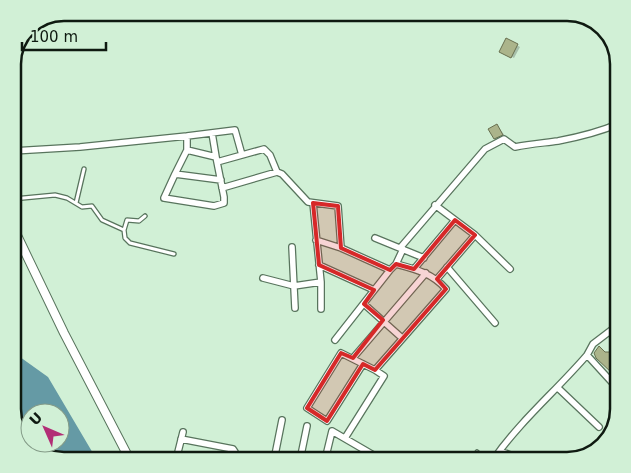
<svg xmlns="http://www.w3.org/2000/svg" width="631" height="473" font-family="'DejaVu Sans',sans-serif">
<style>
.water{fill:#659aa5;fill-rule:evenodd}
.shadow{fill:#0003}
.building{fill:#abb48b;stroke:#686f4f}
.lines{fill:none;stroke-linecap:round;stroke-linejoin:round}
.service-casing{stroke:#58745d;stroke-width:5.5}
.minor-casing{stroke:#58745d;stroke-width:8}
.tertiary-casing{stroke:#58745d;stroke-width:10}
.service{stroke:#fff;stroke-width:3}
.minor{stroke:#fff;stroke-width:5.5}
.tertiary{stroke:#fff;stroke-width:8}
.marked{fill:#d62828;fill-opacity:0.2;stroke:#d62828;stroke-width:4;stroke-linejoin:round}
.rim{fill:none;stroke:#0f1a11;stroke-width:2.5}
</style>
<rect width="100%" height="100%" fill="#d1f0d6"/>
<path class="water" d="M13 352 48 377 97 460H64L33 450 13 412ZM30 413H60V443H30Z"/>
<path class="shadow" d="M507 40 520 47 514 58 501 51Z
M497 125 505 136 497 140 495 138Z
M605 353H610L617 359 618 357 615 374 606 367Z"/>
<path class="building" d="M506 38 518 44 511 58 499 52Z
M497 124 503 135 494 139 488 129Z
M599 346 605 352H610L618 361 613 374 596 358 594 353Z"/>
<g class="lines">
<defs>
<path id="service" d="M13 199 55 195 67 198 82 207 92 206 102 220 124 230 127 220 139 221 145 216
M76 203 84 169
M124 230 125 238 130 243 174 254
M477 452 486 460"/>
<path id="minor" d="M401 17 410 13
M212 133 216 157
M187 136 235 130 242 155
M13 151 80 147 187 136V150L216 157 224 197V203L214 206 164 198 175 174 221 180
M217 162 264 149 270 155 277 172
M175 174 187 150
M222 188 277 172 282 174 308 202 338 206 341 248
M313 203 321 282V309
M475 235 510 269
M375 238 424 258
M316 240 341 248 390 270 396 264C415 269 432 273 446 289L375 370 341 353 307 408 327 421 363 364
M292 247 295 308
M400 248 485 149 504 139 515 147C529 144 543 143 558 141 579 137 599 132 618 124
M396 264 403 249
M319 265 374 290
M447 267 495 323
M414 269 455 220 435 205
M263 278 294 286 321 282
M437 279 475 235 455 220
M364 304 402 338
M618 325 593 344 587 355 618 389
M335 340 390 270
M353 358 426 273
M558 388 599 427
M345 438 384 376 375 370
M181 439 233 449 235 452 234 460
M500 451 523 460
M176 460 183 432
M274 460 282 420
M300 460 307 426
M325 460 332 431 375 456
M493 460C520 421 556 391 587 355
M550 460H556"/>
<path id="tertiary" d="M13 227 64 333 130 460"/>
</defs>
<use href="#service" class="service-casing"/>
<use href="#minor" class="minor-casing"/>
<use href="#tertiary" class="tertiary-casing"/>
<use href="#service" class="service"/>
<use href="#minor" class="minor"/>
<use href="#tertiary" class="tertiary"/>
</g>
<path class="marked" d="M313 203 338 206 341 248 390 270 396 264 414 269 455 220 475 235 437 279 446 289 375 370 363 364 327 421 307 408 341 353 353 358 383 320 364 304 374 290 319 265Z"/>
<path d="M0 0H631V473H0ZM64 21H567A43 43 0 0 1 610 64V409A43 43 0 0 1 567 452H64A43 43 0 0 1 21 409V64A43 43 0 0 1 64 21Z" fill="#d1f0d6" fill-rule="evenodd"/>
<path class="rim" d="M64 21H567A43 43 0 0 1 610 64V409A43 43 0 0 1 567 452H64A43 43 0 0 1 21 409V64A43 43 0 0 1 64 21Z"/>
<g transform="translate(45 428) rotate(315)"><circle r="24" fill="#d1f0d6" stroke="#839a87"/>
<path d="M0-4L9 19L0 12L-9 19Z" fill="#b22e76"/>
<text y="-8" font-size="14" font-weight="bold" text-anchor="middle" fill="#0f1a11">U</text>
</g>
<path d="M22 42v8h84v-8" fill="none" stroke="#0f1a11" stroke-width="2.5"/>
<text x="30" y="42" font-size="15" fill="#0f1a11" stroke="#d1f0d6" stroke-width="4" paint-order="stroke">100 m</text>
</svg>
